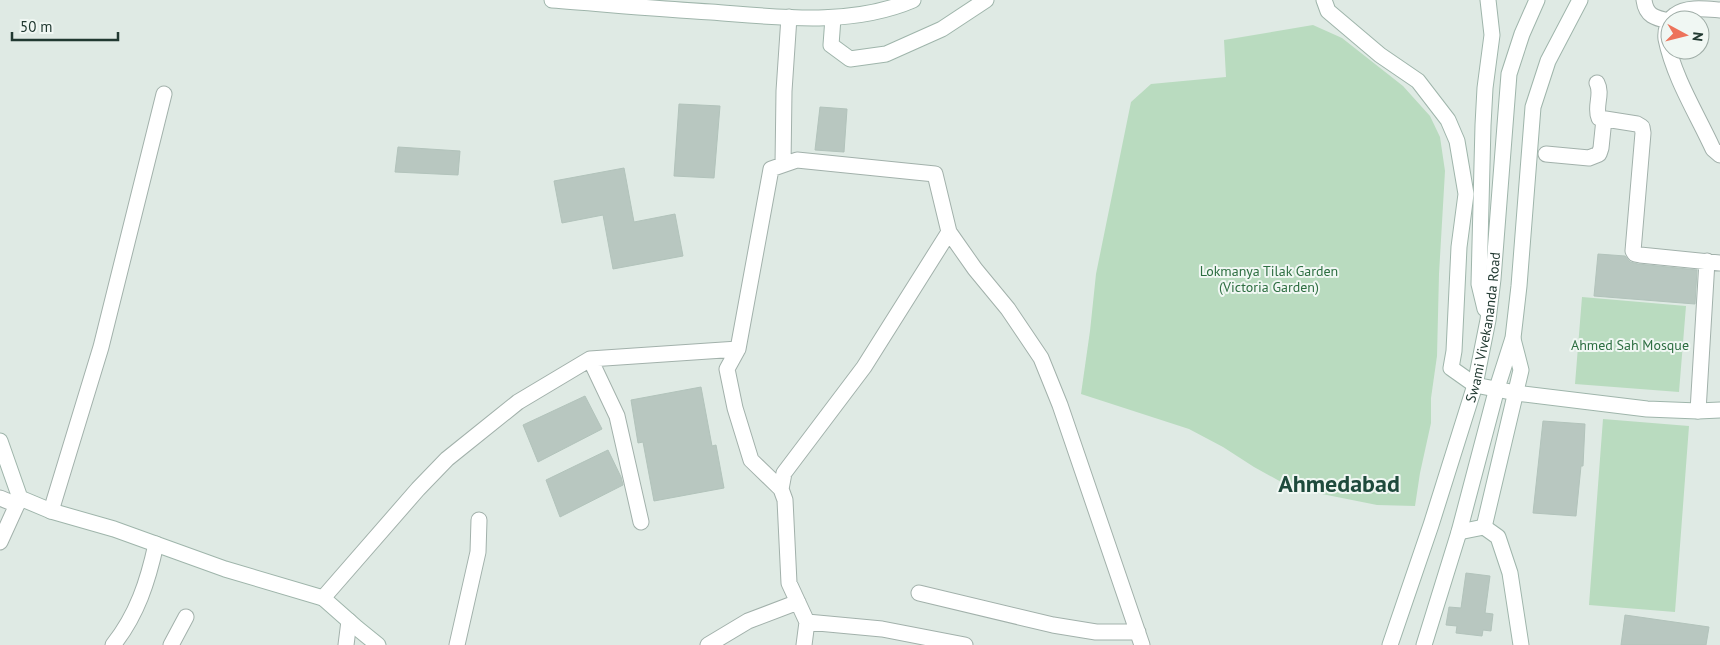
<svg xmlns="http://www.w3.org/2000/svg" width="1720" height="645" font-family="'PT Sans',sans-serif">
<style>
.green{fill:#b9dbbf}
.building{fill:#b8c7c0;stroke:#b2c3bb}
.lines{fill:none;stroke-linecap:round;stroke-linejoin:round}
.street-casing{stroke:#a2b1ab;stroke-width:17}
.secondary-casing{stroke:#9fb5ab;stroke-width:17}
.street{stroke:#fff;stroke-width:15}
.secondary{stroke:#fff;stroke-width:15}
.labels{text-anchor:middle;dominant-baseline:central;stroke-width:4;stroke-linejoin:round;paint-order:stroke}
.park-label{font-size:14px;fill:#2d6e41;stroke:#f0f7f3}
.street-label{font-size:14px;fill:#213931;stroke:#f0f7f3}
.town-label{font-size:24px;font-weight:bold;fill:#1e4a3c;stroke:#f0f7f3}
</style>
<rect width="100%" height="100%" fill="#dfeae4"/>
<path class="green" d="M1313 25 1342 38 1403 86 1430 116 1440 137 1445 171 1439 274 1437 356 1431 398V423L1420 473 1415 506 1377 505 1317 493 1283 483 1254 467 1223 447 1189 429 1081 394 1090 331 1096 274 1131 102 1151 84 1226 77 1224 40Z
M1582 297 1686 306 1679 392 1575 384Z
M1603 419 1689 426 1675 612 1589 605Z"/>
<path class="building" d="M679 104 720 106 714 178 674 176Z
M820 107 847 109 844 152 815 150Z
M398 147 460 151 458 175 395 172Z
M624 168 634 222 675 214 683 256 613 269 603 215 562 223 554 181Z
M1598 254 1625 256 1630 262 1638 264 1697 270 1695 304 1594 296Z
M701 387 712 446 716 445 724 488 654 501 643 442 638 443 631 400Z
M585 396 602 429 538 462 523 425Z
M1543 421 1585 424 1583 466H1581L1576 516 1533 513Z
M608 450 621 477 623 485 560 517 546 480Z
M1466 573 1490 576 1485 613 1493 614 1491 631 1483 630 1482 636 1456 633 1457 626 1446 625 1449 607 1461 608Z
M1625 615 1709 627 1706 645H1621Z"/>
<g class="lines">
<defs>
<path id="street" d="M1644 0C1646 16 1655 18 1669 21
M1720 10C1707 9 1686 6 1675 15 1668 20 1665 31 1666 39 1674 78 1697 114 1713 149L1720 155
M1597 83C1603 94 1594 107 1599 118L1637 124 1642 127 1643 133 1633 251 1635 254 1640 255 1720 263
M1546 154 1589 158 1599 154 1601 148 1604 119
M783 165 784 91 789 17
M1698 411 1707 261
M781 489 784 473 864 367 949 232
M0 498 17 505
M51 511 101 347 164 94
M641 522 617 416 590 359 738 349
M0 542 20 498
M919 593 1053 625 1096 632H1138
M323 598 418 489 447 459 518 402 590 359
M807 622 789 583 785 500 781 489 751 460 735 408 727 369 738 349 771 169 797 160 935 174 949 232 975 269 1008 309 1041 358 1060 405 1142 645
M113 645C137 615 148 581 156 544
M171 645 186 617
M346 645 349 621
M457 645 478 552 479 520
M708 645 748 621 798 602
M804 645 807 622 882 629 965 645"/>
<g id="secondary">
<path d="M552 0C605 4 658 9 711 12 777 17 850 27 913 0"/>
<path d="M1324 0 1328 11 1380 55 1418 81 1448 120 1457 141 1466 194 1459 247 1454 351 1451 368 1475 385 1516 393 1647 409 1698 411 1720 410"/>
<path d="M833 18 831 45 850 59 886 54 942 29 986 0"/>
<path d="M1485 309 1479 284 1483 125 1485 88 1492 35 1488 0"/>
<path d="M0 441 20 498 51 511 114 529 225 569 323 598 357 628 378 645"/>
<path d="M1484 527 1521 370 1513 339"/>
<path d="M1459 532 1484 527 1498 537 1510 573 1521 645"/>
<path id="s1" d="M1390 645 1431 525 1475 385 1488 320 1493 279 1509 74 1522 34 1537 0"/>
<path d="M1424 645 1459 532 1497 388 1513 338 1519 286 1533 107 1548 61 1580 0"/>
</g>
</defs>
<use href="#street" class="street-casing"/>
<use href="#secondary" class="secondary-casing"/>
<use href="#street" class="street"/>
<use href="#secondary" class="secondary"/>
</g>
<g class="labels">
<g class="park-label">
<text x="1269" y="271">Lokmanya Tilak Garden<tspan x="1269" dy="16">(Victoria Garden)</tspan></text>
<text x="1630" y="345">Ahmed Sah Mosque</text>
</g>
<g class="street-label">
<text stroke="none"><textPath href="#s1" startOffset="332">Swami Vivekananda Road</textPath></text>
</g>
<g class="town-label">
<text x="1339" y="483">Ahmedabad</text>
</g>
</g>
<g transform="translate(1685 35) rotate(97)"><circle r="24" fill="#f0f7f3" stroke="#9daba5"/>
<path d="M0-4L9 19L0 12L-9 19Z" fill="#ed735b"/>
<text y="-8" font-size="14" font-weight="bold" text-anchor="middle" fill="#213931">N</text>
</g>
<path d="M12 32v8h106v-8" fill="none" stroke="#213931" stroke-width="2.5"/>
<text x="20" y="32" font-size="15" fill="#213931" stroke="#f0f7f3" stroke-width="4" paint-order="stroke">50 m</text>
</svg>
